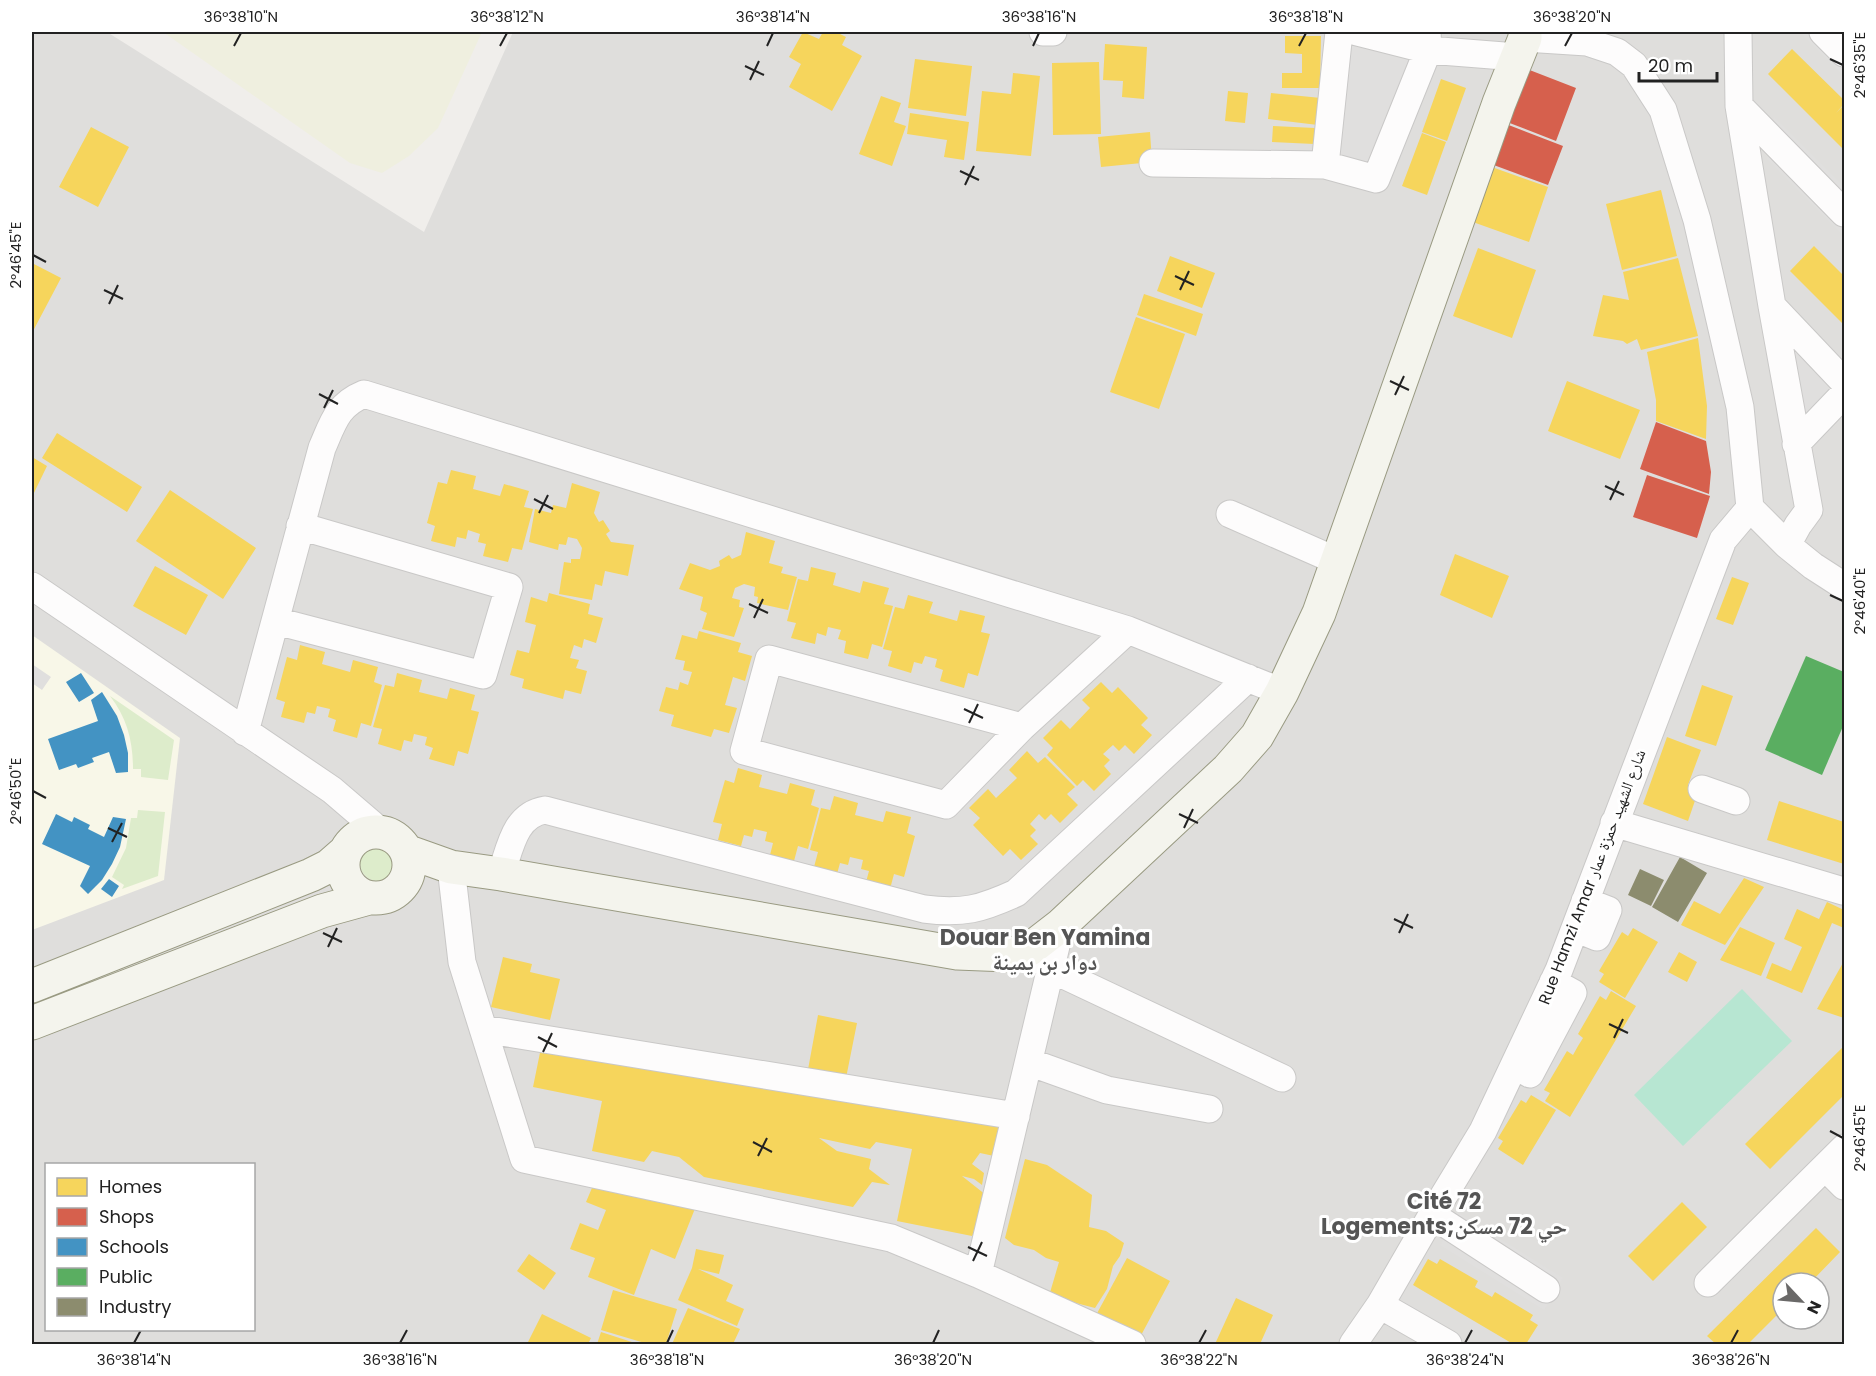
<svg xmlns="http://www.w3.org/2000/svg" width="1876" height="1376" font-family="Poppins,'Noto Naskh Arabic',sans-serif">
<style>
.residential{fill:#dfdedc;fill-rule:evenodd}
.education{fill:#f8f7e8}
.farmland{fill:#efefdf}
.grass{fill:#ddeccb}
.pitch{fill:#b7e6d2}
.parking{fill:#e0dfde}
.homes{fill:#f6d55c}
.shops{fill:#d6604d}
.schools{fill:#4393c3}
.public{fill:#5aae61}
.industry{fill:#8c8c6e}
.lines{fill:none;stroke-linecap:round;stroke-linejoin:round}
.street-casing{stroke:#c9c8c7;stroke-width:29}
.secondary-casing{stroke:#999a82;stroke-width:35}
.street{stroke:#fdfcfc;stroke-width:27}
.secondary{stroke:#f4f4ed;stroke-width:33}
.ticks{fill:none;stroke:#222;stroke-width:2}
.labels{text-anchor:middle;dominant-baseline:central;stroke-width:6;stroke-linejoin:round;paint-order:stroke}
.street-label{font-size:16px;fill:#222;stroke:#fff}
.district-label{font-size:22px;font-weight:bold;fill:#555;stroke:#fff}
.neatline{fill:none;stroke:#222;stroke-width:2}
.ticks-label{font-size:15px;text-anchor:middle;fill:#222}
</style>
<rect width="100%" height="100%" fill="#f0eeeb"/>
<path class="residential" d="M32 32H107L424 232 513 32H1844V1344H32ZM46 1164H254V1330H46ZM1783 1283H1819V1319H1783Z"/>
<path class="education" d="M32 635 180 738 164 880 32 930Z"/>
<path class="farmland" d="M163 32H482L438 128 409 156 382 173 350 163Z"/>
<path class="grass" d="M110 696 174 740 168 780 141 777V769H133C133 741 127 718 110 696Z
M138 810 165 812 158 876 122 889 124 885 112 877 126 848 131 818H137Z
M360 863a18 18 0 1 1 36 0a18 18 0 1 1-36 0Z"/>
<path class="pitch" d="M1742 989 1792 1041 1683 1146 1634 1095Z"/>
<path class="parking" d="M1326 32H1439L1382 186 1317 167Z
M1800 32H1844V76Z
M1774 117 1844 187V236L1767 159Z
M1776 299 1844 369V415L1806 455Z
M32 664 51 677 42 690 32 683Z
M1460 1214 1563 1278 1544 1310 1440 1245Z"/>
<path class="homes" d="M803 32 819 39 823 32H836L846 37 842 45 862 56 832 111 789 87 801 64 789 57Z
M1285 36H1321L1320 88H1282V73H1302V54L1285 53Z
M1105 44 1147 47 1144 99 1122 97 1123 81 1103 80Z
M1792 49 1844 100V104L1836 113 1844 105V150L1768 74Z
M915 59 972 66 966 116 908 108Z
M1099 62 1101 134 1053 135 1052 63Z
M1013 73 1040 76 1031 156 976 151 982 91 1011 94Z
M1441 79 1466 88 1447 141 1422 132Z
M1228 91 1248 93 1245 123 1225 121Z
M1271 93 1321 98 1318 125 1268 119Z
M881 96 901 103 894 122 906 126 892 166 859 154Z
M910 113 969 122 964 160 944 157 947 140 907 134Z
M1273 126 1315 128 1314 144 1272 142Z
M91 127 129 147 98 207 59 187Z
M1150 132 1152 162 1101 167 1098 137Z
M1422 133 1446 142 1427 195 1402 186Z
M1489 166 1548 187 1529 242 1470 221Z
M1661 190 1677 256 1622 270 1606 204Z
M1814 246 1844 276V325L1790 271Z
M1478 248 1536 270 1512 338 1453 316Z
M1170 256 1215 273 1202 308 1157 291Z
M1678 258 1698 336 1641 350 1637 339 1627 344 1623 341 1593 336 1603 295 1629 300 1623 272Z
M32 263 61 278 32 333Z
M1144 294 1203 314 1196 336 1137 315Z
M1136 317 1185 334 1159 409 1110 392Z
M1698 338 1707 406 1706 439 1656 421V400L1647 352Z
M1567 381 1640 410 1620 459 1548 431Z
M57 433 142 487 127 512 42 458Z
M32 457 47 466 32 497Z
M451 470 476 476 473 489 500 496 504 484 529 491 524 507 533 509 522 550 512 548 508 562 483 556 486 544 478 542 480 534 468 530 466 539 457 537 455 547 431 541 435 526 427 523 438 482 447 484Z
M572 483 600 492 594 513 599 522 603 520 610 531 606 534 611 542 634 545 628 576 605 571 602 586 595 584 592 600 559 594 564 562 571 563V559H580L582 548 577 539 568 537 566 545 559 544 558 550 529 542 535 509 551 513 553 505 566 508Z
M170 490 256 548 223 599 136 541Z
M746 532 775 541 769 563 783 567 781 573 797 577 788 610 757 603 758 597 754 596 755 587 744 584 735 588 732 598 740 600 739 607 744 608 734 637 702 629 707 613 700 610 703 597 679 589 690 563 710 570 720 566 719 561 729 555 732 559 741 555Z
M1455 554 1509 576 1492 618 1440 595Z
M155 566 208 595 186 635 133 606Z
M811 567 836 573 833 585 860 593 863 581 889 588 884 604 893 606 882 647 872 644 868 659 844 653 846 641 838 639 841 630 828 627 826 636 817 633 815 644 791 638 796 623 787 621 798 579 808 581Z
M1732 577 1749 583 1733 625 1716 619Z
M549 593 590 604 588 614 603 618 596 643 584 639 582 648 574 645 570 658 579 660 576 668 587 671 581 694 565 690 563 699 522 688 524 679 510 675 517 650 529 653 536 625 525 622 531 597 547 602Z
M908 595 933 602 929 613 957 621 960 610 985 616 981 632 990 634 978 676 968 673 964 688 940 681 943 670 935 667 937 659 925 656 922 664 914 662 911 673 888 666 892 651 883 649 895 607 904 609Z
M699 631 741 643 738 652 752 656 745 681 733 677 725 705 737 708 729 733 714 729 711 737 671 726 674 715 659 711 666 687 678 690 680 682 688 685 692 672 683 670 685 661 675 659 682 635 697 639Z
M300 645 325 652 322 664 350 672 353 660 378 667 374 682 382 685 371 726 361 723 357 738 333 731 336 720 328 717 330 709 317 706 315 714 307 712 304 723 281 717 285 702 276 699 287 657 297 660Z
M397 673 422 680 419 692 447 699 450 688 475 695 471 710 479 712 468 754 458 751 454 766 429 759 433 748 425 745 427 737 414 734 412 742 404 740 401 751 378 744 382 729 373 727 385 685 394 687Z
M1101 682 1112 693 1118 687 1148 718 1141 725 1152 735 1134 754 1125 745 1119 751 1113 745 1103 754 1110 760 1104 766 1111 774 1094 791 1083 780 1077 786 1047 755 1053 748 1043 738 1061 720 1070 729 1090 708 1082 700Z
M1702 685 1733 696 1716 746 1685 736Z
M1667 737 1701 750 1688 785 1699 789 1688 821 1643 804Z
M1027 751 1038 763 1045 757 1075 787 1067 794 1078 805 1060 823 1051 814 1045 820 1039 814 1030 824 1036 830 1030 836 1038 844 1021 860 1010 849 1003 856 973 825 980 818 969 808 988 789 996 798 1017 778 1009 770Z
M738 768 762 775 759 787 787 794 790 783 815 790 811 805 819 808 808 849 798 846 794 861 770 855 773 843 765 841 767 832 754 829 752 837 744 835 741 846 718 840 722 824 713 822 725 780 734 783Z
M834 796 858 803 855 815 883 822 886 811 911 817 907 833 915 836 904 877 894 874 890 889 866 882 869 871 861 869 863 860 850 857 848 865 840 863 837 874 814 867 818 852 810 850 821 808 830 810Z
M1779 801 1844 822V864L1767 840Z
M1744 878 1764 887 1725 945 1681 925 1694 901 1720 914Z
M1827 902 1844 910V928L1832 923 1802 993 1766 978 1772 963 1791 971 1802 947 1784 939 1797 909 1819 919Z
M1740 927 1775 943 1761 976 1720 960Z
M1633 928 1658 942 1625 998 1599 982 1604 974 1599 971 1622 932 1628 936Z
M1679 952 1697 962 1687 982 1668 972Z
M503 957 532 964 530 972 560 979 550 1020 491 1007Z
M1844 961V1018L1817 1009Z
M1611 991 1636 1006 1570 1117 1545 1101 1550 1093 1544 1090 1567 1051 1573 1055 1578 1046 1583 1038 1578 1034 1600 996 1606 1000Z
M818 1015 857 1023 845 1083 807 1075Z
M544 1033 1000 1126 994 1156 980 1153 972 1164 984 1173 982 1185 974 1179 962 1176 986 1195 980 1225 972 1236 897 1221 912 1149 876 1142 870 1149 819 1138 837 1151 871 1159 869 1169 890 1185 872 1182 853 1207 704 1177 679 1157 652 1151 644 1162 592 1151 602 1101 533 1087Z
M1844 1046V1095L1770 1169 1745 1144Z
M1531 1095 1556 1110 1523 1165 1498 1149 1503 1141 1498 1138 1521 1100 1526 1103Z
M1025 1159 1047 1165 1092 1195 1089 1227 1106 1231 1124 1243 1120 1256 1113 1266 1107 1289 1095 1308 1049 1296 1059 1262 1046 1258 1034 1250 1014 1245 1005 1238Z
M600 1169 696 1206 675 1259 651 1249 634 1295 588 1277 595 1258 570 1249 580 1223 598 1230 606 1210 586 1202Z
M1682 1202 1707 1227 1653 1281 1628 1256Z
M1816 1228 1840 1252 1810 1283H1783V1309L1748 1344H1716L1707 1336Z
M696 1249 724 1255 719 1274 698 1269 733 1285 726 1301 744 1309 737 1326 678 1300 692 1268Z
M529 1254 556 1273 544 1290 517 1271Z
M1127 1258 1170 1281 1138 1341 1095 1317Z
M1428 1259 1437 1264 1440 1259 1478 1281 1475 1287 1492 1297 1495 1292 1533 1315 1530 1320 1538 1325 1526 1344H1513L1413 1285Z
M613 1290 677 1309 666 1344H648L601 1330Z
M1236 1298 1273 1315 1260 1344H1215Z
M688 1308 740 1329 733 1344H672Z
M542 1314 591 1338 588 1344H527Z
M601 1332 638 1344H597Z"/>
<path class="shops" d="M1527 69 1576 88 1556 141 1507 122Z
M1506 124 1563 146 1548 185 1491 164Z
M1656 422 1706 441 1711 472 1709 494 1640 469Z
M1647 475 1710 496 1697 538 1633 517Z"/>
<path class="schools" d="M81 673 94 693 79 702 66 682Z
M102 692 117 716 124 735 128 753V772L116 773 109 752 92 758 94 762 78 768 76 764 59 770 48 739 98 721 91 700Z
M56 814 72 822 74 817 90 825 88 829 104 837 113 817 126 819 120 847 112 864 102 880 88 894 80 886 90 866 42 844Z
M109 879 119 886 112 897 101 889Z"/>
<path class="public" d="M1806 656 1844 672V724L1822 775 1765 750Z"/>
<path class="industry" d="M1680 857 1707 873 1678 922 1652 907Z
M1640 869 1664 880 1651 906 1628 895Z"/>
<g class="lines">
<defs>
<path id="street" d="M1043 32H1053
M1339 32 1325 165 1376 179 1428 50 1427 32
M1357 32 1428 50 1517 57
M1738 32 1739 106 1772 306 1809 510 1798 525 1787 545
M1823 32 1844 53
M1525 38 1587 42 1617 52 1634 65 1663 110 1697 220 1740 407 1750 508 1787 545 1813 566 1844 586
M1739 106 1844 213
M1153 163 1325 165
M1772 306 1844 382
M1796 444 1844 394
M1230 514 1337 561
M32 586 332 790 381 832
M276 621 483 675 509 587 300 526
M769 659 1022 727 946 805 744 751Z
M1022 727 1128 630
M245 732 322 448C333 423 337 405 364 394L1128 630 1282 692
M1702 789 1736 801
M1614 823 1843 891
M451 867 462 962 524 1159 891 1238 978 1274 1132 1344
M501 874C510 849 514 815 545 810L924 909C963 914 981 909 1016 893L1248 678
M1575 928 1597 937 1608 910 1585 901
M1039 958 1051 969 1282 1078
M483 1029 1016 1116
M1029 1062 1107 1090 1209 1109
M1514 1065 1530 1074 1573 993 1553 982
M1825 1167 1844 1186
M978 1274 1061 925
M1708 1283 1844 1148
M1546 1289 1432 1215 1483 1131 1559 970 1723 540 1750 508
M1380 1305 1448 1344
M1353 1344 1380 1305 1432 1215"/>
<path id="secondary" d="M343 865a33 33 0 1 1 66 0a33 33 0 1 1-66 0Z
M406 851 451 867 501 874 957 953 1008 955 1030 949 1061 925 1228 769 1257 736 1282 692 1319 613 1499 103 1525 38V32
M32 986 311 875 329 866 345 852
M32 1023 322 911 369 898"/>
</defs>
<use href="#street" class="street-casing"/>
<use href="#secondary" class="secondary-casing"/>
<use href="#street" class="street"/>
<use href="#secondary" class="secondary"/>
</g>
<path class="ticks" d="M234 46 241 33M500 46 507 33M767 46 773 33M1033 46 1039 33M1299 46 1306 33M1565 46 1572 33M1830 59 1843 65M745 66 764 75M750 80 759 61M960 171 979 180M965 185 974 166M33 255 46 262M1175 276 1194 285M104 290 123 299M1180 290 1189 271M109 304 118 285M1390 381 1409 390M319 394 338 404M1395 395 1404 376M324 408 333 390M1605 486 1624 495M534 499 553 509M1610 500 1619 481M539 513 548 495M1830 595 1843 601M749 604 768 613M754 618 763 599M964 709 983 718M969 723 978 704M33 791 46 798M1179 814 1198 823M108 828 127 837M1184 828 1193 809M112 842 122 823M1394 919 1413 928M323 933 342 942M1399 933 1408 914M328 947 337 928M1609 1024 1628 1033M538 1037 557 1047M1614 1038 1623 1019M543 1052 552 1033M1830 1131 1843 1138M753 1142 772 1152M758 1156 767 1138M968 1247 987 1256M973 1261 982 1242M134 1343 141 1330M400 1343 407 1330M667 1343 673 1330M933 1343 939 1330M1199 1343 1206 1330M1465 1343 1472 1330M1731 1343 1738 1330"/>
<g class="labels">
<g class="street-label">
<text transform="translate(1592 877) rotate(-69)">Rue Hamzi Amar شارع الشهيد حمزة عمار</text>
</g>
<g class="district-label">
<text x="1045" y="937">Douar Ben Yamina<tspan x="1045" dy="25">دوار بن يمينة</tspan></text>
<text x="1444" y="1201">Cité 72<tspan x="1444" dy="25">Logements;حي 72 مسكن</tspan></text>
</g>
</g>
<rect width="1876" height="1376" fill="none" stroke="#ffffff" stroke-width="66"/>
<rect x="45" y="1163" width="210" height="168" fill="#ffffff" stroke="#a7a7a7" stroke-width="1.5"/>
<rect x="57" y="1178" width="30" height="18" fill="#f6d55c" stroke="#a7a7a7" stroke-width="1.5"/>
<text x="99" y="1193" font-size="18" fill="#222222">Homes</text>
<rect x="57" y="1208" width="30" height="18" fill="#d6604d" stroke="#a7a7a7" stroke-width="1.5"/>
<text x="99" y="1223" font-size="18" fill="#222222">Shops</text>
<rect x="57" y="1238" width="30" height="18" fill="#4393c3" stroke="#a7a7a7" stroke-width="1.5"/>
<text x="99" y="1253" font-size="18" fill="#222222">Schools</text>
<rect x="57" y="1268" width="30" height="18" fill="#5aae61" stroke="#a7a7a7" stroke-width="1.5"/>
<text x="99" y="1283" font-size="18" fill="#222222">Public</text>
<rect x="57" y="1298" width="30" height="18" fill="#8c8c6e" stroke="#a7a7a7" stroke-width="1.5"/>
<text x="99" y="1313" font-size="18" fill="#222222">Industry</text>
<g transform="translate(1801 1301) rotate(116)"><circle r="28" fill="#ffffff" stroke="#a7a7a7" stroke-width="1.5"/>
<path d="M0-4.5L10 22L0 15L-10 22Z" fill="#6a6968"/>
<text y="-9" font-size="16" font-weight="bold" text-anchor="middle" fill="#222222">N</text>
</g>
<path d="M1639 72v9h78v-9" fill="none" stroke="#222222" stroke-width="3"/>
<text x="1648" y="72" font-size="18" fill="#222222" stroke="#ffffff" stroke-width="4.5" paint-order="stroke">20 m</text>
<rect x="33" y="33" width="1810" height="1310" class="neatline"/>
<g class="ticks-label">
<text x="241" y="22">36°38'10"N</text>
<text x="507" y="22">36°38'12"N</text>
<text x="773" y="22">36°38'14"N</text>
<text x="1039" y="22">36°38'16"N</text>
<text x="1306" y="22">36°38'18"N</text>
<text x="1572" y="22">36°38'20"N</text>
<text transform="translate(1860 65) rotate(-90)" y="5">2°46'35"E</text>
<text transform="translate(16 255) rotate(-90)" y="5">2°46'45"E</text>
<text transform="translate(1860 601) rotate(-90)" y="5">2°46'40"E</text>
<text transform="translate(16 791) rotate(-90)" y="5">2°46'50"E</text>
<text transform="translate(1860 1138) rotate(-90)" y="5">2°46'45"E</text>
<text x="134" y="1365">36°38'14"N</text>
<text x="400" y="1365">36°38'16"N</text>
<text x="667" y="1365">36°38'18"N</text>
<text x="933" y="1365">36°38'20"N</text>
<text x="1199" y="1365">36°38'22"N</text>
<text x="1465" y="1365">36°38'24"N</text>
<text x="1731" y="1365">36°38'26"N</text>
</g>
</svg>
